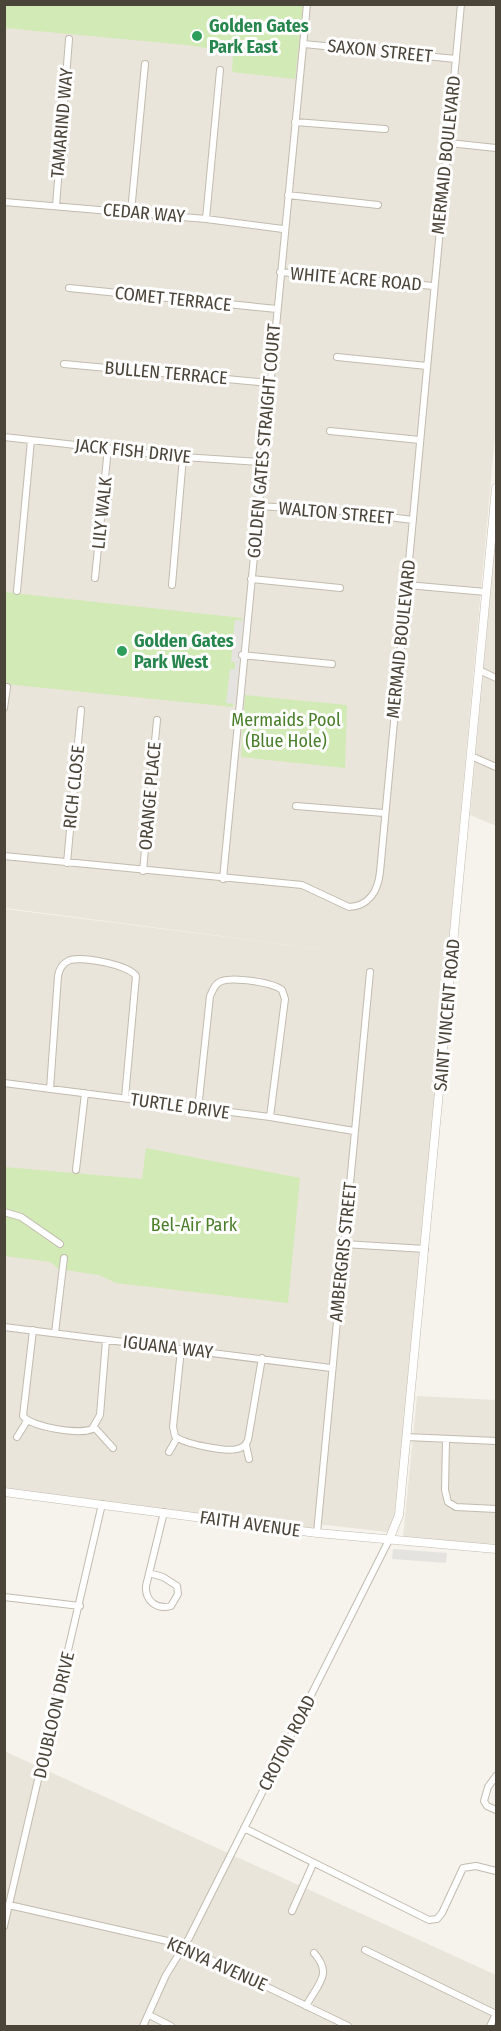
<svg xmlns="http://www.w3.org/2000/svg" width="501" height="2031" font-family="'Fira Sans Condensed',sans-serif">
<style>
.residential{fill:#eae5da}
.green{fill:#d2eab5}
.parking{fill:#e5e3e0}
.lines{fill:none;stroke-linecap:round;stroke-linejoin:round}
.minor-casing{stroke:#c2bbae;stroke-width:8}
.tertiary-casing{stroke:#c2bbae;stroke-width:9}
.minor{stroke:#fff;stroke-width:6}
.tertiary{stroke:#fff;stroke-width:8}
.leisure-dot{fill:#2e9e5b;stroke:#fff;stroke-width:2}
.labels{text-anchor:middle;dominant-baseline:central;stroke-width:6;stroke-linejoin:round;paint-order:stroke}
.leisure-label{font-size:18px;font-weight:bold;fill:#27864d;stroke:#fff;text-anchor:start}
.street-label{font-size:18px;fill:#4b4439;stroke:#fff}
.park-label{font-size:18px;fill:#4a7f2a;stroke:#fff}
</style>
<rect width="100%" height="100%" fill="#f6f3ec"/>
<path class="residential" d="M5 5H496V425L395 1533 317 1524 316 1534 5 1496V909L383 957 5 908Z
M496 529V826L470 815Z
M417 1396 496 1400V1545L403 1538Z
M4 1751 496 1975V2026H5Z"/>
<path class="green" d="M4 5H303L295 79 232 72 233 52 186 45 5 28Z
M5 592 242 618 233 707 5 684Z
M245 695 347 705 345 768 241 757Z
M146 1148 300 1178 288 1303 116 1283 99 1275 58 1269 51 1262 5 1256V1167L142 1179Z"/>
<path class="parking" d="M235 620 244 621 235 704 226 703 230 669H235V662H231Z
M393 1549 447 1553 446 1563 392 1559Z"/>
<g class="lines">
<defs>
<path id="minor" d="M304 44 456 59
M295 122 385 129
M449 143 496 148
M288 195 378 205
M4 202 206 219 283 229
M56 206 69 39
M131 212 145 64
M206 219 220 70
M280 272 433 286
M69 288 277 309
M337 357 427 366
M64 364 269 383
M330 431 420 440
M4 437 183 457 261 462
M258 506 340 511 413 520
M95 578 108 448
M251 579 340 588
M172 585 183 457
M407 585 486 592
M17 591 31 440
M242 655 332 664
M479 670 496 678
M4 708 7 687
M471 756 496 767
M296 806 384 813
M4 856 302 885 349 907C369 906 378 891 380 872L461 4
M67 863 81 710
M143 871 157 720
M223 879 307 4
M4 1083 270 1117 354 1131
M50 1089 58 976C59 970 62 964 68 961 80 955 129 965 136 976L125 1098
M198 1109 210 996C213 990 215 983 222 981 233 977 273 982 282 990L285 999 270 1117
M76 1170 85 1093
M4 1212 21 1217 60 1244
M344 1244 425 1249
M4 1327 331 1368
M33 1330 23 1416C31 1427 79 1435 92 1429L100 1415 106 1340
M55 1333 64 1258
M181 1349 173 1427 175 1436C183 1444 227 1452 237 1449 243 1448 246 1445 248 1440L262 1358
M94 1427 113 1448
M17 1437 27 1421
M406 1437 496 1441
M446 1439 445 1490 448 1502 456 1507 496 1509
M246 1445 249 1459
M169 1452 177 1438
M317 1533 370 972
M149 1573 163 1577 177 1586 178 1594 171 1606C157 1610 145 1601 146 1586L164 1512
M4 1597 80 1606
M496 1776 488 1787 484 1801 487 1806 496 1810
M244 1828 429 1920 437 1919 442 1913 463 1868 476 1866 496 1871
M9 1905 176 1943 348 2026
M292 1911 313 1864
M4 1926 102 1504
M365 1950 496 2014
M306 2006C318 1984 333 1974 314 1953
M149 2015 171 2026
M143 2026 166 1975 189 1938 389 1540
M490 2026 496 2014"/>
<path id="tertiary" d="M4 1492 317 1533 496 1549
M389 1540 399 1515 496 488"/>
</defs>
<use href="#minor" class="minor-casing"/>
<use href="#tertiary" class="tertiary-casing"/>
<use href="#minor" class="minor"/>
<use href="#tertiary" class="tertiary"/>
</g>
<g class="leisure-dot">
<circle cx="197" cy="36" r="6"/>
<circle cx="122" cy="651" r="6"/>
</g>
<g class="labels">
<g class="leisure-label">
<text x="209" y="26">Golden Gates<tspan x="209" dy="21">Park East</tspan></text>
<text x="134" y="641">Golden Gates<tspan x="134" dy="21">Park West</tspan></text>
</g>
<g class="street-label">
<text transform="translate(380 51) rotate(6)">SAXON STREET</text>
<text transform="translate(62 123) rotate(-85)">TAMARIND WAY</text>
<text transform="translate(446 155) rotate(-84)">MERMAID BOULEVARD</text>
<text transform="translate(144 213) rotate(5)">CEDAR WAY</text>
<text transform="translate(356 279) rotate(5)">WHITE ACRE ROAD</text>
<text transform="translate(173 299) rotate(6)">COMET TERRACE</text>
<text transform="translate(166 373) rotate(5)">BULLEN TERRACE</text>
<text transform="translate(264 441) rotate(-85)">GOLDEN GATES STRAIGHT COURT</text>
<text transform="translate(133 451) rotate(6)">JACK FISH DRIVE</text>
<text transform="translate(102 513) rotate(-84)">LILY WALK</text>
<text transform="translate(336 513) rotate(5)">WALTON STREET</text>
<text transform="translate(401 639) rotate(-84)">MERMAID BOULEVARD</text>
<text transform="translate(74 787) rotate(-84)">RICH CLOSE</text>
<text transform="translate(150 796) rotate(-85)">ORANGE PLACE</text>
<text transform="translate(447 1015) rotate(-85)">SAINT VINCENT ROAD</text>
<text transform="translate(180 1106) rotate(8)">TURTLE DRIVE</text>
<text transform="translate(343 1252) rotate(-84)">AMBERGRIS STREET</text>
<text transform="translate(168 1347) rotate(7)">IGUANA WAY</text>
<text transform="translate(250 1524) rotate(8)">FAITH AVENUE</text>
<text transform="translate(54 1715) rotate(-77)">DOUBLOON DRIVE</text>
<text transform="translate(287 1743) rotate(-63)">CROTON ROAD</text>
<text transform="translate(217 1964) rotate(24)">KENYA AVENUE</text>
</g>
<g class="park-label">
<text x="286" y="720">Mermaids Pool<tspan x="286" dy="21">(Blue Hole)</tspan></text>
<text x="194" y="1225">Bel-Air Park</text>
</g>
</g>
<rect width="501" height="2031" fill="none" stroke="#4b4439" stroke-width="12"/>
</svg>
